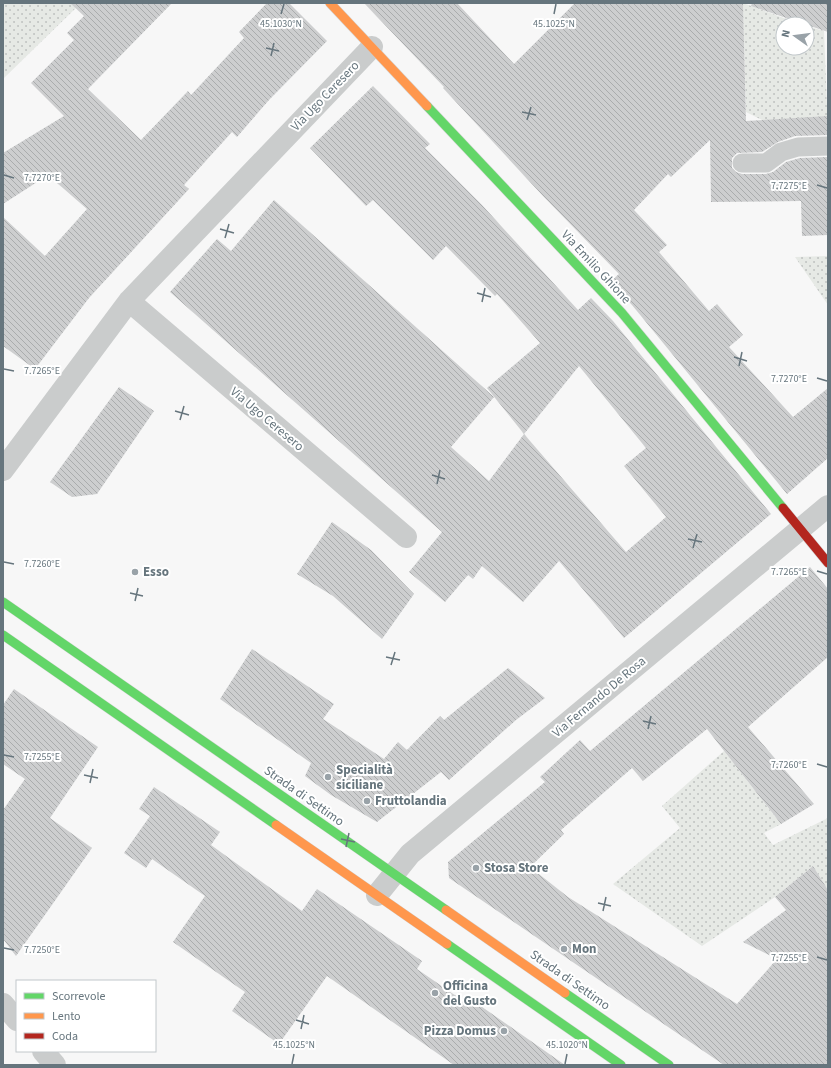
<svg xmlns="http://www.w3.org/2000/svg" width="831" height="1068" font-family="'Source Sans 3',sans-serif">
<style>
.garden{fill:url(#garden-dots)}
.building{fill:url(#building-back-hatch);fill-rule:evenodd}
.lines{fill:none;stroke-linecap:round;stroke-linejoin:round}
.fast-casing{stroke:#d3d4d4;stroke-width:10}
.slow-casing{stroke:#d3d4d4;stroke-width:10}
.jam-casing{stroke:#d3d4d4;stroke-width:10}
.lane{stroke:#cacccc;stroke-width:19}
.street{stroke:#cacccc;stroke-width:22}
.fast{stroke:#63d668;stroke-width:9}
.slow{stroke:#ff974d;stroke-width:9}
.jam{stroke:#b3261e;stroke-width:9}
.ticks{fill:none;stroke:#66757d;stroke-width:1.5}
.poi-dot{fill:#99a2a8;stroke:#fff;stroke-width:1.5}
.labels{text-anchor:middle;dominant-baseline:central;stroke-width:4;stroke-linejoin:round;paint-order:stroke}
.street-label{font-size:13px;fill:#66757d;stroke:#fff}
.poi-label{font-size:13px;font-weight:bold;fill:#66757d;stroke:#fff;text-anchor:start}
.ticks-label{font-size:10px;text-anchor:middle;fill:#66757d;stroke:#fff;stroke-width:4;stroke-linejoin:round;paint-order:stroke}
</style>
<defs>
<pattern id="garden-dots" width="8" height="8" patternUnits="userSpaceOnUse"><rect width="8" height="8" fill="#e6e9e5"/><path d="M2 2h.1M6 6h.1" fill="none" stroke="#bec1bf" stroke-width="1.8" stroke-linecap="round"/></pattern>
<pattern id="building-back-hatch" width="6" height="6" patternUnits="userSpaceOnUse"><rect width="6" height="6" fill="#cdcecf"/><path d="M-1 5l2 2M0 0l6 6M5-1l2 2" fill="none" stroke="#aaacad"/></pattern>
</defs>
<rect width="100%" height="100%" fill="#f7f7f7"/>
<path class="garden" d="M3 3H81L3 79Z
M743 3 800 24H783V48H807V26L824 31 828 133 770 124 746 112Z
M828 256V305L795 257Z
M724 751 781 824 764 833 773 845 828 818V890L813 866 775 897 702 946 613 884 680 828 662 806Z"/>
<path class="building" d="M70 3H172L88 89 141 140 188 91 191 95 244 38 239 32 267 3H289L327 41 269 100 237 137 232 132 184 185 189 189 89 298 35 369 3 346V217L45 256 87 209 48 175 3 204V153L64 116 31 83 74 40 67 33 84 16Z
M364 3H457L514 64 575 3H743L746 121 828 116V135L795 136 778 142 762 152 737 153 732 158V168L736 172 742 174H766L773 172 786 162 800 158 828 157V235L802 236 801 201 711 202 710 140 671 177 668 174 634 210 667 245 659 252 709 311 717 304 743 335 729 347 793 417 828 388V458L787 494 632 305 610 282 619 274 543 196 443 88 444 87Z
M752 3H828V32L751 6Z
M373 86 430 144 425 148 482 205 578 310 591 298 613 321 771 514 624 638 559 561 523 602 482 566 473 579 468 575 445 602 409 572 442 532 170 292 217 239 231 251 274 200 494 397 451 447 489 481 524 434 487 388 540 343 497 294 495 296 446 246 433 260 373 200 366 206 310 148ZM579 366 646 448 624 466 666 517 626 552 524 434Z
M119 387 154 411 97 494 72 497 50 482Z
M332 522 371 550 414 594 382 639 333 596 297 574Z
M810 567 828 589V657L748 727 814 804 781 824 707 729 643 781 632 768 561 830 564 834 530 867 568 897 737 1004 777 959 743 942 786 910 775 897 813 866 828 890V1065H724L449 878 448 862 545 782 540 777 580 740 590 751Z
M252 649 334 704 323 719 384 759 398 742 407 750 440 716 444 720 508 668 545 698 516 720 449 780 441 772 377 822 331 795 305 776 311 763 220 699Z
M14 689 98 747 50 818 92 848 16 956 3 939V810L25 779 3 764V705Z
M154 787 220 832 211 845 302 911 317 889 422 961 417 969 472 1007 475 1002 565 1065H454L327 976 279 1044 232 1011 245 992 173 942 205 896 152 859 146 868 124 853 150 816 139 809Z"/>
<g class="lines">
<defs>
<path id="fast" d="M427 106 622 313 783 508
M3 602 446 910
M3 635 276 825
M447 944 621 1065
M565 993 669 1065"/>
<path id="slow" d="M330 3 427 106
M276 825 447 944
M446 910 565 993"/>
<path id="jam" d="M783 508 828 563"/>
</defs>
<use href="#fast" class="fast-casing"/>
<use href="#slow" class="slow-casing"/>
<use href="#jam" class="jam-casing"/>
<path class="lane" d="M742 163H766L781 152 798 147 828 146"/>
<path class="street" d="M129 301 406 537
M3 470 129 301 372 47
M377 895 410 854 828 506
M3 1004 17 1020
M43 1051 55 1065"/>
<use href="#fast" class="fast"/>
<use href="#slow" class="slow"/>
<use href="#jam" class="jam"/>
</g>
<path class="ticks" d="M281 14 284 4M554 14 556 4M266 48 279 51M271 56 274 43M522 112 536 115M527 120 531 107M4 175 14 178M817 185 827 188M220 229 234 233M225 238 229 224M477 293 491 297M482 302 485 288M734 357 747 361M739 366 742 352M4 369 14 371M817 378 827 381M175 411 189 415M180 420 184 406M432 475 445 479M437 484 440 470M688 539 702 542M693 548 697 534M4 562 14 564M817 571 827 574M130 593 143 596M135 601 138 588M386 657 400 660M391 665 395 652M643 721 656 724M648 729 651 716M4 755 14 757M817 764 827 767M84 775 98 778M90 783 93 769M341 839 355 842M346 847 349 833M598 903 611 906M603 911 606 897M4 948 14 950M817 957 827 960M296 1020 309 1024M301 1029 304 1015M292 1064 294 1054M565 1064 567 1054"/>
<g class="poi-dot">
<circle cx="135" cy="572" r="4"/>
<circle cx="328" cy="777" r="4"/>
<circle cx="367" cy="801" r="4"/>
<circle cx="476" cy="868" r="4"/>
<circle cx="564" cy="949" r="4"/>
<circle cx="435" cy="993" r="4"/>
<circle cx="504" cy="1031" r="4"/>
</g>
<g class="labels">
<g class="street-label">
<text transform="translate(325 96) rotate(-46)">Via Ugo Ceresero</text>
<text transform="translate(596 267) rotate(47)">Via Emilio Ghione</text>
<text transform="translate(267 419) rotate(40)">Via Ugo Ceresero</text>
<text transform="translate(599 697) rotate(-40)">Via Fernando De Rosa</text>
<text transform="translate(304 796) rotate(35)">Strada di Settimo</text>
<text transform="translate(570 980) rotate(35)">Strada di Settimo</text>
</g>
<g class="poi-label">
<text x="143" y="572">Esso</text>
<text x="336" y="770">Specialità<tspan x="336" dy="15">siciliane</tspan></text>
<text x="375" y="801">Fruttolandia</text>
<text x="484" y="868">Stosa Store</text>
<text x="572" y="949">Mon</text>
<text x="443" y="986">Officina<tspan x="443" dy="15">del Gusto</tspan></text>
<text x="496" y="1031" text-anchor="end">Pizza Domus</text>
</g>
</g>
<g class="ticks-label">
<text x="281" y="27">45.1030°N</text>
<text x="554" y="27">45.1025°N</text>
<text x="42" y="181">7.7270°E</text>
<text x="789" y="189">7.7275°E</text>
<text x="42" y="374">7.7265°E</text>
<text x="789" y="382">7.7270°E</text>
<text x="42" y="567">7.7260°E</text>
<text x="789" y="575">7.7265°E</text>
<text x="42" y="760">7.7255°E</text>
<text x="789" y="768">7.7260°E</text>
<text x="42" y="953">7.7250°E</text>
<text x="789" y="961">7.7255°E</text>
<text x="294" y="1048">45.1025°N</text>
<text x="567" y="1048">45.1020°N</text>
</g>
<rect width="831" height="1068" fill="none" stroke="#66757d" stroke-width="8"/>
<rect x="16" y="980" width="140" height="72" fill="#ffffff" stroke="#c2c8cb"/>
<rect x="24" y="993" width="20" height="6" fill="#63d668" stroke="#c2c8cb"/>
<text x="52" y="1000" font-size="12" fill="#66757d">Scorrevole</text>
<rect x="24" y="1013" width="20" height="6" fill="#ff974d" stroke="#c2c8cb"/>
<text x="52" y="1020" font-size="12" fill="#66757d">Lento</text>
<rect x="24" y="1033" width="20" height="6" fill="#b3261e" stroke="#c2c8cb"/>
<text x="52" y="1040" font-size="12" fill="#66757d">Coda</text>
<g transform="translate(795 36) rotate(284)"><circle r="19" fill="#ffffff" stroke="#c2c8cb"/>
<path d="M0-3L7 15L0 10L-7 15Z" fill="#99a2a8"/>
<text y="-6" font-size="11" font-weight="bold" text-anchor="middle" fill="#66757d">N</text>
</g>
</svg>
